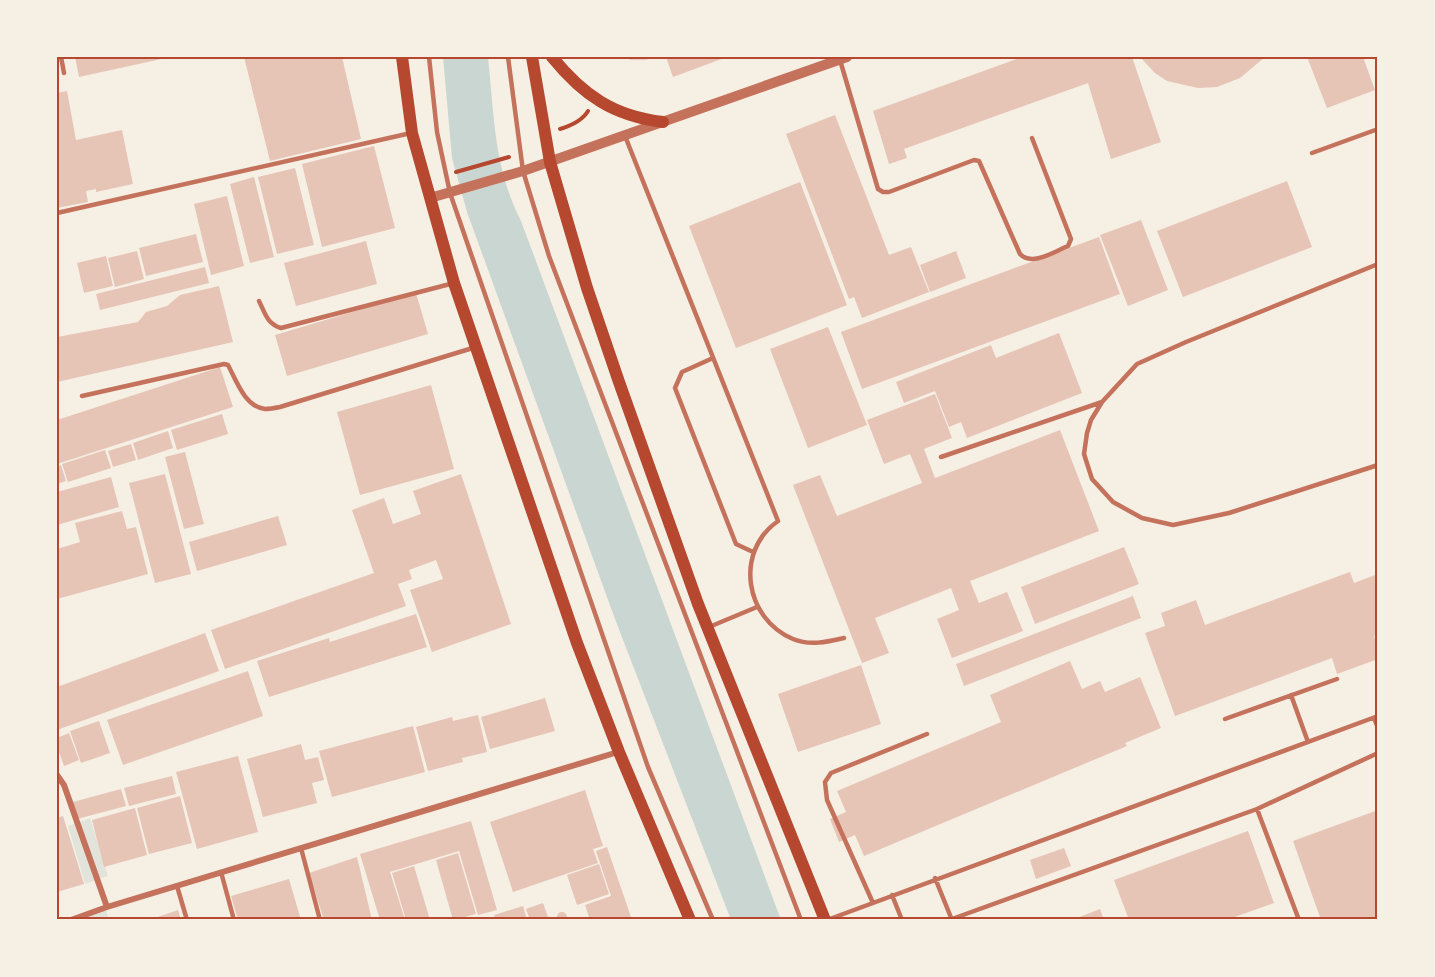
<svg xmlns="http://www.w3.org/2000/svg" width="1435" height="977" font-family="Jost,sans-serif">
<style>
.green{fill:#e2e4dc}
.water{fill:#c9d6d2}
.building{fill:#e6c5b7}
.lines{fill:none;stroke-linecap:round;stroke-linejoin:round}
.path{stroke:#b5482f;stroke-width:4}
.service{stroke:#c5725c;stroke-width:4.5}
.minor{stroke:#c5725c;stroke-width:6}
.tertiary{stroke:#c5725c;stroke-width:10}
.secondary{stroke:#b5482f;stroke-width:12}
.neatline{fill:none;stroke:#b5482f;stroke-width:2}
</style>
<rect width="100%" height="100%" fill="#f6efe4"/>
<path class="green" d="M90 818 108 876 85 884 68 826Z
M106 910 109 920H78Z"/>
<path class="water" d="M443 57H488C494 114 494 169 521 221L781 920H731L615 619 467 212 452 158Z"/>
<path class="building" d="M75 57H166V58L79 77Z
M244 57H342L361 139 270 161Z
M666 57H727L673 77Z
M1022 57H1132L1161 142 1111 159 1088 83 904 149 907 158 889 164 873 111Z
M1140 57H1265L1240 78 1217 87 1198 88 1167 81 1155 73Z
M1307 57H1363L1375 90 1327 108Z
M67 91 76 140 122 130 133 184 96 192V189L86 191 88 202 57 208V93Z
M835 115 889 255 911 247 929 292 862 318 854 297 849 299 786 134Z
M374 146 395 228 322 247 302 164Z
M295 168 314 245 277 254 258 177Z
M254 177 274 257 250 263 230 184Z
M1287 181 1312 247 1183 297 1157 231Z
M800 182 847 305 736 348 689 226Z
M227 196 244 266 211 275 194 204Z
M1141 220 1168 290 1128 306 1100 235Z
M196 234 203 262 146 276 139 248Z
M1099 237 1120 294 862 389 841 332Z
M366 241 377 284 296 306 284 263Z
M137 251 144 279 115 287 108 258Z
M956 251 966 278 930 292 920 265Z
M106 256 113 286 84 293 77 263Z
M205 267 209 283 100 310 96 294Z
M219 286 233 342 57 382V337L138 322 146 312 167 306 180 295Z
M416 293 428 334 287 376 275 335Z
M828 327 867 425 808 448 770 349Z
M1059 333 1082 393 967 438 961 422 949 427 935 391 904 403 896 382 991 345 996 358Z
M220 367 233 407 57 464V420Z
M431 385 454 469 360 495 337 412Z
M935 394 952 438 924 449 935 478 1060 430 1099 531 970 581 979 603 1007 592 1023 631 952 658 937 619 959 610 951 588 875 618 889 653 862 663 793 485 820 475 837 516 922 483 910 454 884 464 867 420Z
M222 414 228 434 177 450 171 430Z
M168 431 173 448 138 460 133 443Z
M131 444 136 460 113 467 108 451Z
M105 450 111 468 68 482 62 464Z
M185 452 204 524 184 529 165 457Z
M61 465 66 481 57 484V467Z
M165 474 191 574 155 583 129 483Z
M461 474 511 624 432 652 410 590 443 579 436 560 409 570 412 579 398 584 406 606 225 669 211 630 374 573 352 510 384 498 393 524 421 514 413 491Z
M111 477 119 507 57 525V492Z
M122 511 127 529 136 527 148 574 57 599V549L80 542 75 523Z
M278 516 287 545 197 571 189 542Z
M1124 547 1139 584 1035 624 1021 587Z
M1350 572 1354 583 1378 574V634L1374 636 1378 648V659L1337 674 1332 658 1175 716 1145 633 1165 626 1161 613 1196 600 1205 625Z
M1133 596 1141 618 964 686 956 664Z
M416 614 427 647 269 697 257 661 329 638 330 642Z
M205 633 219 671 57 730V687Z
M1070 661 1082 689 1100 681 1105 692 1140 677 1161 728 1125 743 1127 746 864 856 855 835 839 842 830 819 846 812 837 791 1001 722 990 695Z
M861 665 881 724 798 752 778 694Z
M248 671 263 716 123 765 107 720Z
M545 698 555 731 490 749 481 717Z
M478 715 487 752 462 758 463 762 428 771 416 727 452 717 453 721Z
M99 721 110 753 81 763 70 731Z
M413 726 425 772 332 797 319 751Z
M69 733 79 760 64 766 57 746V738Z
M301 744 305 760 318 757 324 780 312 783 317 803 263 817 247 759Z
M238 756 258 832 197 849 176 772Z
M172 776 176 794 129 806 124 788Z
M121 789 126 806 77 819 73 802Z
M585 790 603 846 593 849 598 863 513 892 490 822Z
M180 796 192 843 149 854 137 808Z
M135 808 147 855 104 867 92 820Z
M1378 810V920H1321L1293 841Z
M63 816 84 884 57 892V818Z
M471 821 497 910 478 915 459 851 390 872 405 920H380L360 854Z
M1248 831 1274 903 1226 920H1129L1114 880Z
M607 847 632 920H590L585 905 611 896 596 851Z
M1064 848 1071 866 1036 879 1030 860Z
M458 853 476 914 453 920 436 860Z
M357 857 372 920H324L309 873Z
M599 864 609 894 577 905 567 875Z
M414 866 430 920H406L392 873Z
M289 879 301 920H238L231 896Z
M543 903 549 920H530L526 909Z
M523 906 527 920H496L494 915Z
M1100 909 1104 920H1072Z
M178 910 181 920H149Z
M557 917a5 5 0 1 1 10 0a5 5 0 1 1-10 0Z"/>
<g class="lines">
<path class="path" d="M560 129C570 126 582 121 588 111
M456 172 509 157"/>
<path class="service" d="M61 57 64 73
M429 57 437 132 450 193 648 767 713 920
M508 57 523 171 549 256 801 920
M630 57H647
M840 60 878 189 883 192H889L974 160 979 161 1020 254C1032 267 1055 251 1068 246L1071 239 1032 138
M625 136 778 521C734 552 745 619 793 639 810 646 827 642 844 638
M1312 153 1378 129
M57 213 411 133
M1378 264 1186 342 1137 364 1102 402 1091 420 1087 433 1084 454 1092 479 1113 502 1142 518 1173 525 1229 513 1378 465
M259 301C265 313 267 324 281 328L454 283
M713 358 682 372 675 388 736 544 753 552
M82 396 224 364 228 365C236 380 245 407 265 409 269 409 275 408 280 407L476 347
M941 457 1102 402
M709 627 757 607
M1291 695 1308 742
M1374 718 1378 728
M1225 719 1337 679
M1257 809 1299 920
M301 848 320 920
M221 872 234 920
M935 878 952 920
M177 886 187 920
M892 895 902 920
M873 903 827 800 825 782 831 773 927 734
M952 919 1257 809 1378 753
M827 920 1378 716"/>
<path class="minor" d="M57 775 64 785 107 907
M71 920 107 907 618 752"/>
<path class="tertiary" d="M430 198 523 171 847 57"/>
<path class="secondary" d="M402 57 412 133 454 283 577 643 619 752 690 920
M532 57 550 162 587 288 619 382 698 604 825 920
M552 57C583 95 613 116 663 122"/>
</g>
<rect width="1435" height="977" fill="none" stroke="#f6efe4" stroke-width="117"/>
<rect x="58" y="58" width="1318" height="860" class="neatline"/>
</svg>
